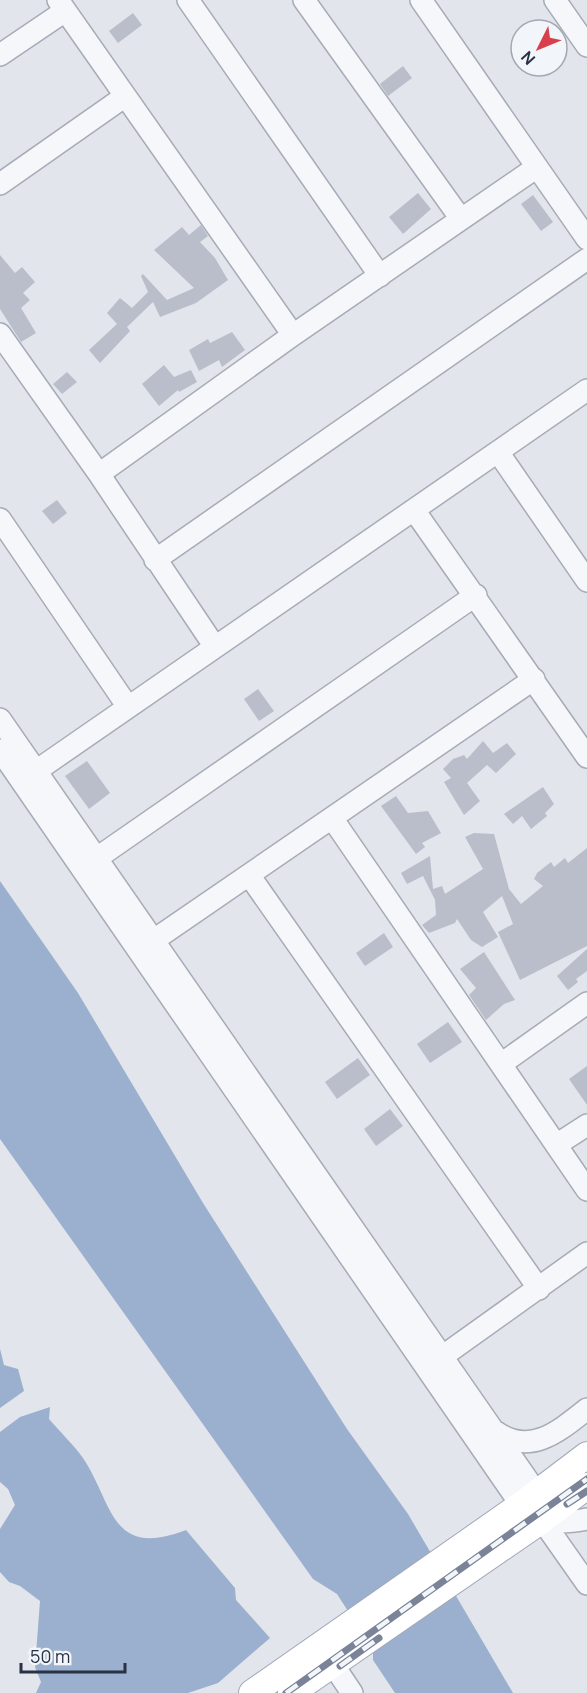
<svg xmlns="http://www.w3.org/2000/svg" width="587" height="1693" font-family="Manrope,sans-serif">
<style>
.water{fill:#9bb0ce}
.building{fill:#b9beca}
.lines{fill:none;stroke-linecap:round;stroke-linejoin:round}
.minor-casing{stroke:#a7abb7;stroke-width:24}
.major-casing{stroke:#a1a9b9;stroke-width:28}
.minor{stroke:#f6f7fa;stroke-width:21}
.major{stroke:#fff;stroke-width:26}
.rail-casing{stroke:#7a8397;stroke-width:7}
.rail{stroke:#f2f5f9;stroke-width:4.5;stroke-dasharray:14;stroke-linecap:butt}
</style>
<rect width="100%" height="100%" fill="#e2e5ec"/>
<path class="water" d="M0 881 78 993 203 1203 347 1429 408 1514 513 1693H395L373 1660V1650L337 1594 313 1579 0 1139Z
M0 1349 4 1365 18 1369 24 1391 0 1408Z
M50 1407 49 1419C60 1432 73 1444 83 1458 114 1505 110 1559 186 1530L235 1588 236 1600 270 1638 218 1683 188 1693H36L41 1682 35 1667 40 1601 20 1586 9 1582 0 1572V1529L15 1505 8 1489 0 1482V1432L20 1417Z"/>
<path class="building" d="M133 13 142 25 118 43 109 31Z
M403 66 412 78 388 96 380 84Z
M418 193 431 209 403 234 389 217Z
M533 195 553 222 541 231 521 204Z
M201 225 208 236 200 242 215 258 228 280 196 303 160 317 153 302 127 327 130 331 100 363 89 350 117 324 107 313 120 298 132 308 148 292 141 276 143 274 167 300 194 288 154 250 182 227 189 235Z
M0 255 15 273 22 267 35 282 23 293 30 300 21 308 36 333 21 342 0 309Z
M232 332 245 350 222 367 219 360 199 371 189 350 208 339 210 343Z
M164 365 174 377 191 370 197 382 179 392 178 390 159 406 142 384Z
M67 372 77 382 62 394 53 384Z
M57 500 67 513 53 524 42 511Z
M258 689 274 711 259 721 244 699Z
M483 741 493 753 507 743 516 754 496 773 487 765 467 783 480 801 464 815 444 782 451 778 443 769 453 759 464 755 467 759Z
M87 761 110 793 89 809 65 776Z
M543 787 554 804 545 813 547 816 531 829 522 816 513 824 504 814Z
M396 796 408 813 428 811 441 833 422 843 425 847 416 854 381 806Z
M474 833 494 834 509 889 521 904 543 886 534 879 537 873 551 862 554 867 565 858 568 863 587 848V946L520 980 498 932 513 924 502 896 483 912 498 937 482 947 471 940 457 919 455 923 429 933 422 925 436 915 435 900 423 876 407 884 401 873 430 856 433 889 442 886 445 894 483 869 465 837Z
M384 933 393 947 365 966 356 953Z
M587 949V971L576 979 578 982 568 990 557 976Z
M484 952 515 1000 504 1004 486 1020 469 995 476 988 460 969Z
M448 1022 462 1042 430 1063 417 1044Z
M358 1058 370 1075 337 1099 325 1082Z
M587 1066V1105L569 1079Z
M390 1109 403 1126 376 1146 364 1129Z"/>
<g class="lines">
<defs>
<path id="minor" d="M58 0 293 335
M188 0 380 276
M304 0 461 219
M421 0 587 239
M555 0 587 46
M0 55 65 11
M0 184 124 97
M0 334 99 474 215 647
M498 452 587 581
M99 474 293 335 537 167
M414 510 587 757
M0 519 128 707
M155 560 587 259
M0 719 545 1505
M0 750 521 1505C541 1525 561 1524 587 1519
M36 771 587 390
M332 818 587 1190
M97 858 476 595
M249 875 539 1289
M154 940 534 679
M501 1064 587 1003
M556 1145 587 1125
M443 1356 587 1253
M496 1432C531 1456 559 1431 587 1409
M542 1520 587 1584
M324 1651 352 1693"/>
<path id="major" d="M252 1693 521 1505 587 1455
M291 1693 542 1520 587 1486"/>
</defs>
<use href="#minor" class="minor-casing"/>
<use href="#major" class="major-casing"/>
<use href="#minor" class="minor"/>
<use href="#major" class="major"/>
<defs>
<path id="rail" d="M567 1504 587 1491
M340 1666 379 1638
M286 1693 587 1479"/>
</defs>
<use href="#rail" class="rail-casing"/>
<use href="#rail" class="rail"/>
</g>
<g transform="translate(539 48) rotate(227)"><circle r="28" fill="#f2f5f9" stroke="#a2a7b1" stroke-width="1.5"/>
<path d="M0-4.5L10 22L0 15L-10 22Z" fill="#d93f4b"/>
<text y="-9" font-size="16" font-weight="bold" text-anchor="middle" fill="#293145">N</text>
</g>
<path d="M21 1663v9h104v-9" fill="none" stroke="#293145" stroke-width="3"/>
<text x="30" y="1663" font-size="18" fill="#293145" stroke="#f2f5f9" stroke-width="4.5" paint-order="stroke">50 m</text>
</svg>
